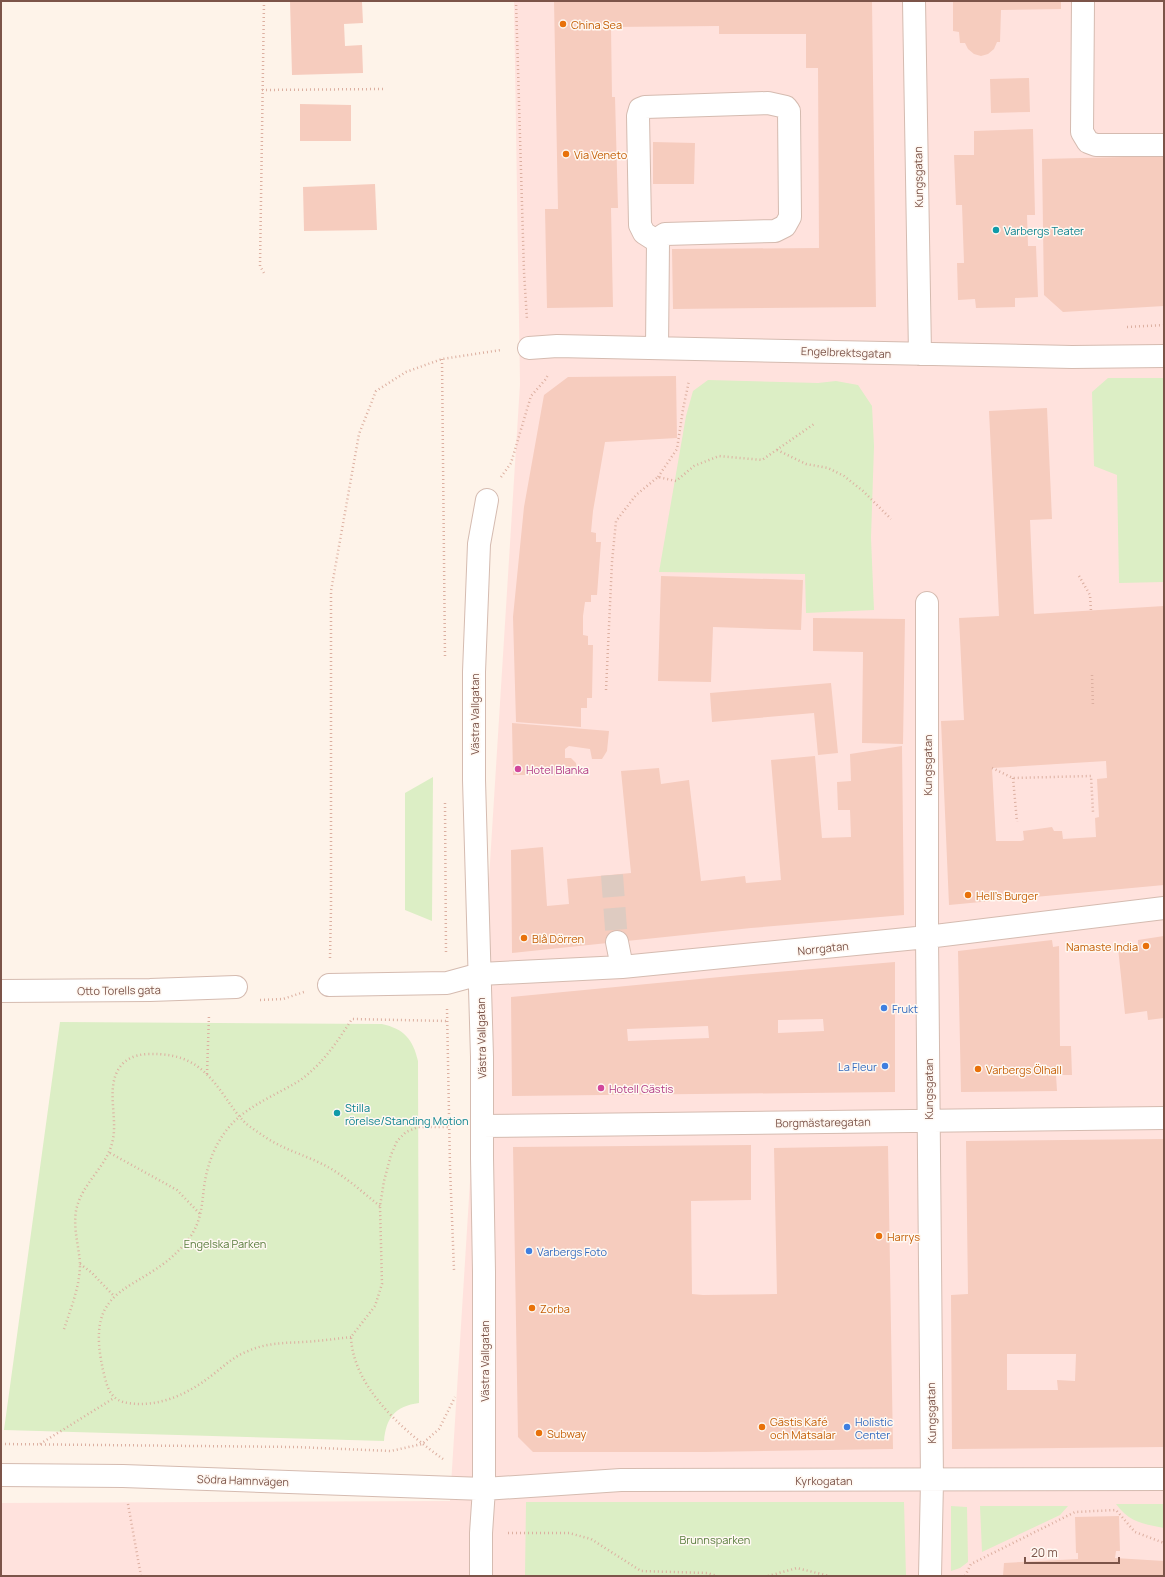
<svg xmlns="http://www.w3.org/2000/svg" width="1165" height="1577" font-family="Manrope,sans-serif">
<style>
.commercial{fill:#ffe2dd}
.green{fill:#dceec5}
.building{fill:#f6ccbe;fill-rule:evenodd}
.lines{fill:none;stroke-linecap:round;stroke-linejoin:round}
.minor-tunnel{stroke:#decbc1;stroke-width:22;stroke-dasharray:22 11;stroke-linecap:butt}
.minor-casing{stroke:#d5bbb0;stroke-width:24}
.path{stroke:#dcafa0;stroke-width:2.5;stroke-dasharray:1 3;stroke-linecap:butt}
.minor{stroke:#fff;stroke-width:22}
.food-dot{fill:#e8710a;stroke:#fff8f2;stroke-width:1.5}
.culture-dot{fill:#0f9aa8;stroke:#fff8f2;stroke-width:1.5}
.hotel-dot{fill:#d1479c;stroke:#fff8f2;stroke-width:1.5}
.shop-dot{fill:#3f7fe0;stroke:#fff8f2;stroke-width:1.5}
.labels{text-anchor:middle;dominant-baseline:central;stroke-width:3;stroke-linejoin:round;paint-order:stroke}
.food-label{font-size:11px;fill:#c56008;stroke:#fff8f2;text-anchor:start}
.street-label{font-size:11px;fill:#7c5449;stroke:#fff8f2}
.culture-label{font-size:11px;fill:#0d838f;stroke:#fff8f2;text-anchor:start}
.hotel-label{font-size:11px;fill:#b23c85;stroke:#fff8f2;text-anchor:start}
.shop-label{font-size:11px;fill:#366cbe;stroke:#fff8f2;text-anchor:start}
.park-label{font-size:11px;fill:#597d3d;stroke:#fff8f2}
</style>
<rect width="100%" height="100%" fill="#fef3e9"/>
<path class="commercial" d="M514 1H1164V1576H1V1503L450 1501 520 384Z"/>
<path class="green" d="M1108 378H1164V582L1119 583 1117 475 1094 466 1092 392Z
M708 380 818 383 836 381 858 385 872 406 874 446 871 538 874 610 806 613 805 574 659 572 686 416 693 391Z
M433 777 432 921 405 910V793Z
M60 1022 382 1024C404 1029 413 1039 418 1061L419 1403C395 1406 386 1418 384 1441L4 1430Z
M526 1502H904L906 1576H525Z
M1116 1504H1164V1528C1143 1524 1129 1522 1116 1504Z
M951 1506 967 1507 968 1562 960 1568 951 1571Z
M980 1506H1068L1060 1515 982 1552Z"/>
<path class="building" d="M290 1H367V2H362L363 23 344 24 345 46 362 45 363 73 292 75Z
M554 1H872L876 307 673 309 672 249 819 248 818 68H806V34H719V26L611 27 612 97H615L618 208H611L613 307 547 308 545 209H558Z
M953 1H1061V9L1001 10 1000 42H997L994 49 988 54 981 56 974 54 968 49 965 43H960L959 32 953 31Z
M1029 78 1030 112 991 113 990 79Z
M300 104 351 105V141H300Z
M1033 129 1035 215H1027L1028 246H1036L1038 297 1015 298V307L976 308 975 299 958 300 957 263H964L962 205H956L954 155H974V131Z
M653 142 695 143 694 184H653Z
M1164 156V306L1063 312 1044 295 1042 159Z
M375 184 377 230 304 231 303 187Z
M676 376 677 438 605 442 593 511 591 532 596 533V542H601L597 595H591V602H585L583 616V635L588 636V645H593L592 698H587V708H581V727L516 722 513 617 524 507 544 395 568 377Z
M1047 408 1052 519 1030 520 1034 614 1164 606V885L949 905 941 721 964 720 959 618 999 616 989 411ZM1106 761 1107 778 1097 779 1099 817 1095 818 1096 837 1063 839 1062 831H1054L1052 827 1023 831 1024 840 1021 841H996L992 768Z
M661 576 803 580 801 630 713 627 711 682 658 681Z
M813 618 905 619 903 744 862 743 863 652 813 651Z
M831 683 838 753 818 755 814 713 712 722 710 693Z
M512 723 609 731 607 751 602 759H592L590 749 569 746 565 749V758H571L576 763 577 775H513Z
M902 746 904 915 751 928 512 953 511 850 543 847 547 906 569 904 567 879 631 873 621 771 659 768 661 784 689 780 701 881 745 876 746 883 781 880 771 760 815 756 822 838 851 837 850 810H838L837 782 851 781 850 754Z
M1164 936V1018L1148 1020 1147 1011 1125 1014 1118 948 1138 945V940Z
M1052 940 1053 947 1059 946 1060 1046H1071L1072 1075H1056L1057 1091 961 1092 958 951Z
M895 962V1092L512 1096 511 997 741 975ZM823 1019 824 1031 778 1033V1020ZM708 1026 709 1038 628 1041 627 1029Z
M1164 1139V1447L952 1449 951 1295 968 1294 966 1141ZM1007 1354H1076L1075 1381 1057 1380 1058 1390H1007Z
M751 1145V1200L691 1201 692 1294 703 1295 777 1294 774 1148 888 1146 893 1449 706 1452H533L518 1437 513 1147Z
M1119 1516 1120 1551H1116L1115 1558 1164 1561V1576H1003L1004 1563 1078 1559V1553H1076L1075 1517Z"/>
<g class="lines">
<path class="minor-tunnel" d="M612 875 617 942"/>
<defs>
<path id="minor" d="M914 1 920 354
M1083 1 1082 132 1088 142 1096 145H1164
M529 348 557 346 1072 357 1164 356
M657 348 658 242 659 238 665 234 775 231 785 226 790 217 789 111 786 107 768 103 645 107 640 109 638 116 640 225 644 233 658 242
M927 603V937L932 1481 930 1576
M617 942 622 967
M329 985 447 983 480 974 622 967 927 937 1164 908
M1 991 150 990 236 987
M482 1126 1164 1118
M1 1475 123 1476 484 1489 621 1480 1164 1479
M481 1576V1533L484 1489V1272L482 1158V1057L474 780V672L479 544 487 500"/>
</defs>
<use href="#minor" class="minor-casing"/>
<path class="path" d="M264 1 260 266 264 273
M516 1 524 272 527 320
M262 90 383 89
M1127 327 1164 325
M442 359 445 658
M777 450 806 464 828 468 844 476 863 491 891 519
M501 477 511 463 531 396 545 380 548 375
M658 477 677 449 683 409 689 381
M1079 576 1090 595 1091 611
M1092 675 1093 707
M606 690 612 562 616 521 636 495 658 477 676 481 694 466 719 456 762 460 814 424
M992 768 1013 778 1091 776 1093 812
M1013 778 1017 822
M445 803 446 954
M330 958 331 908V591L359 434 376 391 406 372 442 359 501 350
M260 1000 283 999 304 992
M447 1009 450 1167 454 1270
M207 1074 209 1015
M110 1153 177 1190 201 1215
M80 1264 91 1272 114 1296
M64 1329C71 1308 80 1286 80 1264 79 1246 73 1229 76 1211 81 1183 108 1167 113 1139 117 1118 108 1094 116 1074 122 1060 133 1055 147 1054 184 1053 202 1064 223 1094 232 1106 237 1116 249 1126 258 1132 267 1139 277 1144 292 1152 309 1157 324 1165 344 1175 362 1192 380 1206
M351 1337C335 1339 319 1341 303 1342 284 1343 266 1343 248 1351 234 1356 223 1367 211 1376 188 1394 158 1408 128 1403 113 1401 108 1391 105 1378 78 1274 146 1298 190 1237 201 1222 202 1205 204 1187 207 1165 215 1143 230 1126 247 1106 276 1095 299 1081 322 1065 337 1042 352 1019L447 1021
M1 1444 295 1447 391 1451 422 1444 439 1429 455 1397
M40 1444 114 1398
M443 1459C405 1432 353 1388 351 1337L375 1306 382 1284 380 1206 384 1181 391 1155 397 1141 406 1132 418 1127H450
M128 1504 141 1576
M508 1533H569L591 1539 641 1571 707 1573 717 1576
M768 1576 797 1568 829 1576
M965 1576 971 1564 1075 1512 1116 1510 1135 1532 1164 1543"/>
<use href="#minor" class="minor"/>
</g>
<g class="food-dot">
<circle cx="563" cy="24" r="4"/>
<circle cx="566" cy="154" r="4"/>
<circle cx="968" cy="895" r="4"/>
<circle cx="524" cy="938" r="4"/>
<circle cx="1146" cy="946" r="4"/>
<circle cx="978" cy="1069" r="4"/>
<circle cx="879" cy="1236" r="4"/>
<circle cx="532" cy="1308" r="4"/>
<circle cx="762" cy="1427" r="4"/>
<circle cx="539" cy="1433" r="4"/>
</g>
<g class="culture-dot">
<circle cx="996" cy="230" r="4"/>
<circle cx="337" cy="1113" r="4"/>
</g>
<g class="hotel-dot">
<circle cx="518" cy="769" r="4"/>
<circle cx="601" cy="1088" r="4"/>
</g>
<g class="shop-dot">
<circle cx="884" cy="1008" r="4"/>
<circle cx="885" cy="1066" r="4"/>
<circle cx="529" cy="1251" r="4"/>
<circle cx="847" cy="1427" r="4"/>
</g>
<g class="labels">
<g class="food-label">
<text x="571" y="24">China Sea</text>
<text x="574" y="154">Via Veneto</text>
<text x="976" y="895">Hell's Burger</text>
<text x="532" y="938">Blå Dörren</text>
<text x="1138" y="946" text-anchor="end">Namaste India</text>
<text x="986" y="1069">Varbergs Ölhall</text>
<text x="887" y="1236">Harrys</text>
<text x="540" y="1308">Zorba</text>
<text x="770" y="1421">Gästis Kafé<tspan x="770" dy="13">och Matsalar</tspan></text>
<text x="547" y="1433">Subway</text>
</g>
<g class="street-label">
<text transform="translate(918 177) rotate(-91)">Kungsgatan</text>
<text transform="translate(846 352) rotate(2)">Engelbrektsgatan</text>
<text transform="translate(474 714) rotate(-90)">Västra Vallgatan</text>
<text transform="translate(927 765) rotate(-90)">Kungsgatan</text>
<text transform="translate(823 948) rotate(-6)">Norrgatan</text>
<text transform="translate(119 990) rotate(-1)">Otto Torells gata</text>
<text transform="translate(481 1038) rotate(-91)">Västra Vallgatan</text>
<text transform="translate(928 1089) rotate(-90)">Kungsgatan</text>
<text transform="translate(823 1122) rotate(-1)">Borgmästaregatan</text>
<text transform="translate(484 1361) rotate(-90)">Västra Vallgatan</text>
<text transform="translate(931 1413) rotate(-91)">Kungsgatan</text>
<text transform="translate(243 1480) rotate(2)">Södra Hamnvägen</text>
<text x="824" y="1480">Kyrkogatan</text>
</g>
<g class="culture-label">
<text x="1004" y="230">Varbergs Teater</text>
<text x="345" y="1107">Stilla<tspan x="345" dy="13">rörelse/Standing Motion</tspan></text>
</g>
<g class="hotel-label">
<text x="526" y="769">Hotel Blanka</text>
<text x="609" y="1088">Hotell Gästis</text>
</g>
<g class="shop-label">
<text x="892" y="1008">Frukt</text>
<text x="877" y="1066" text-anchor="end">La Fleur</text>
<text x="537" y="1251">Varbergs Foto</text>
<text x="855" y="1421">Holistic<tspan x="855" dy="13">Center</tspan></text>
</g>
<g class="park-label">
<text x="225" y="1243">Engelska Parken</text>
<text x="715" y="1539">Brunnsparken</text>
</g>
</g>
<rect width="1165" height="1577" fill="none" stroke="#7c5449" stroke-width="4"/>
<path d="M1025 1557v6h94v-6" fill="none" stroke="#7c5449" stroke-width="2"/>
<text x="1031" y="1557" font-size="12" fill="#7c5449" stroke="#fff8f2" stroke-width="3" paint-order="stroke">20 m</text>
</svg>
